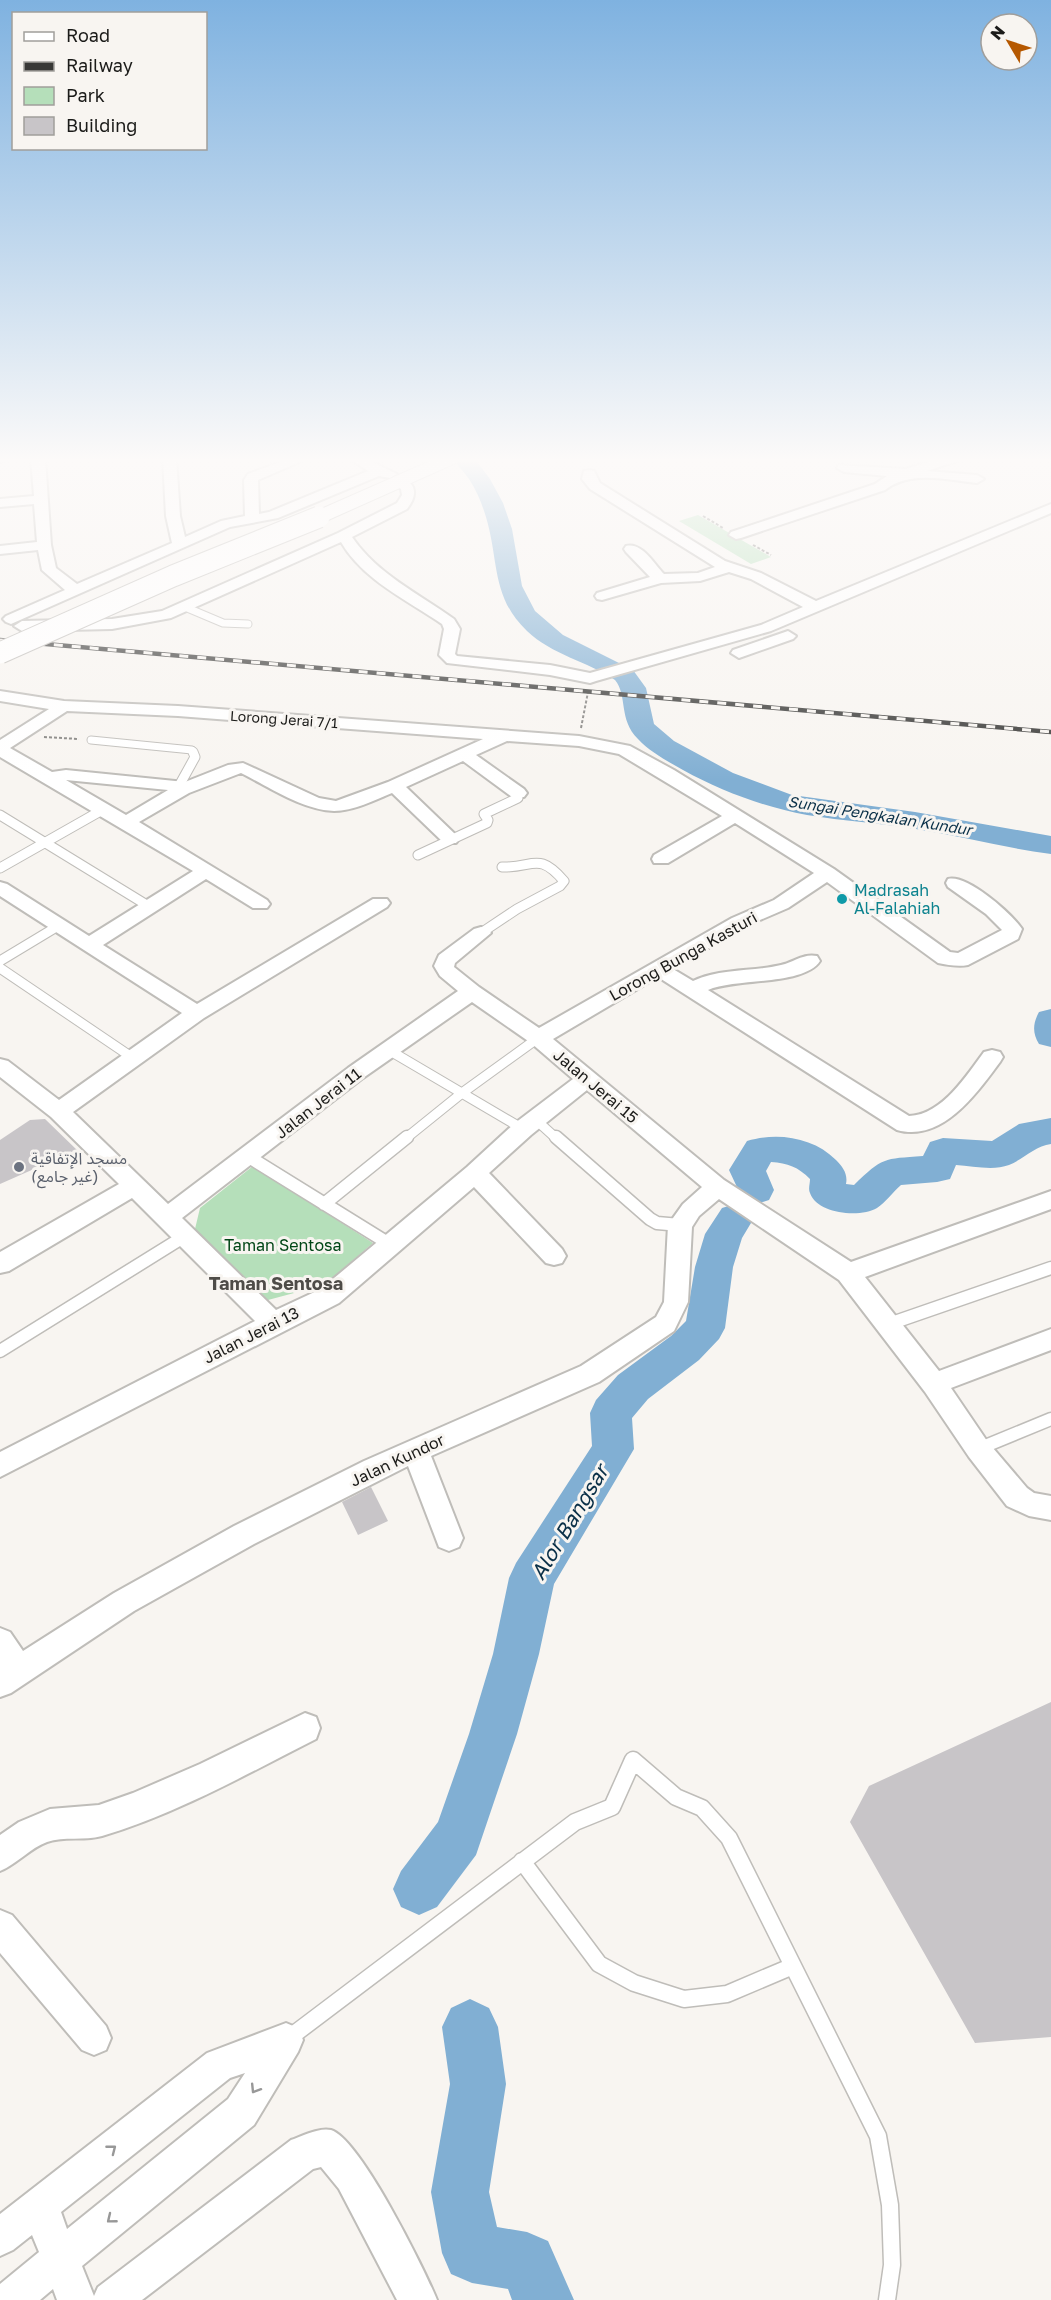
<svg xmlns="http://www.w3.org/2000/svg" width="1051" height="2300" font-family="'Golos Text','Noto Sans Arabic',sans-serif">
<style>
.green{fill:#b5dfba}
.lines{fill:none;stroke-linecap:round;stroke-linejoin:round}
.river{fill:#81afd3;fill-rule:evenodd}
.building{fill:#c8c5c8}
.service-far3-casing{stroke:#bfbdb9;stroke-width:9}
.service-far2-casing{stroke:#bfbdb9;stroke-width:11}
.service-far1-casing{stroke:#bfbdb9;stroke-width:15}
.service-casing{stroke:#bfbdb9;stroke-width:19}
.minor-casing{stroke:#bfbdb9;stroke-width:4}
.secondary-casing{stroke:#bfbdb9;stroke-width:2}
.path{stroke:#82817e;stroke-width:2;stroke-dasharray:3 2;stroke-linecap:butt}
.service-far3{stroke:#fff;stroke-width:7}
.service-far2{stroke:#fff;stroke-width:9}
.service-far1{stroke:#fff;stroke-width:12}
.service{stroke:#fff;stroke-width:16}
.minor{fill:#fff;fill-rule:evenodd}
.secondary{fill:#fff;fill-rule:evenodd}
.rail-casing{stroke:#383836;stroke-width:4.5}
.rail{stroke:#f8f5f1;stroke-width:3;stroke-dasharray:9;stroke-linecap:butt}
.secondary-bridge-casing{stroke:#bfbdb9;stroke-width:23;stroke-linecap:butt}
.secondary-bridge{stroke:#fff;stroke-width:21}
.oneway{stroke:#989898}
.culture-dot{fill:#0f9aa8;stroke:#f8f5f1;stroke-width:2}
.worship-dot{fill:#6b7280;stroke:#f8f5f1;stroke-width:2}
.labels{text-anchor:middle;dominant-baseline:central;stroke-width:6;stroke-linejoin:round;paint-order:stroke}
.far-street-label{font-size:14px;fill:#1b1b19;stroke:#f8f5f1}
.far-water-label{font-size:15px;font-style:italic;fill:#0a3048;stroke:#f8f5f1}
.culture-label{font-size:16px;fill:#0d838f;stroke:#f8f5f1;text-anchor:start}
.street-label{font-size:16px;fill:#1b1b19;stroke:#f8f5f1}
.worship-label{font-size:16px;fill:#5b616d;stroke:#f8f5f1;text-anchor:start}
.park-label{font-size:16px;fill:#004616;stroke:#f8f5f1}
.neighbourhood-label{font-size:18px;font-weight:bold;fill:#4e4c48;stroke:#f8f5f1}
.near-water-label{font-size:21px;font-style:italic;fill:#0a3048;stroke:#f8f5f1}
</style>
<rect width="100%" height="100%" fill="#f8f5f1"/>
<path class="green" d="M698 515 771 557 751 564 679 521Z
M253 1166 373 1243 324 1285 268 1300 195 1229 200 1208Z"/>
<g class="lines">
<path class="river" d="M453 458H474L490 479 503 503 512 529 522 586 535 611 563 635 633 670 646 688 654 724 674 741 733 773 792 795 915 812 1051 836V854C1005 848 961 836 916 829 880 823 843 821 807 815 764 807 721 791 683 770 667 761 650 752 638 739 618 719 628 696 615 680 587 661 552 655 527 631 491 597 499 560 486 517 482 504 477 491 469 479 464 472 457 465 453 458Z
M1051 1009V1047L1039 1044C1032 1033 1033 1023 1039 1012Z
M1051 1118V1144C1035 1146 1024 1159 1009 1165 993 1171 973 1166 956 1165L950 1179 937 1182 901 1185C893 1192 885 1203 877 1208 860 1218 817 1214 810 1193 808 1189 810 1184 810 1179 798 1167 788 1163 771 1162L766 1171 774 1190 769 1200 756 1204 743 1200 729 1170 747 1141C777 1132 813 1137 836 1160 843 1167 848 1174 846 1184L854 1185C883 1157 883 1159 923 1156L930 1142 943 1138 992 1141 1019 1124Z
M735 1204 748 1208 754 1218 742 1238 733 1267 725 1328 719 1339 699 1360 648 1399 632 1418 634 1449 554 1584 539 1654 517 1734 476 1855 437 1907 419 1915 401 1907 393 1889 401 1871 438 1822 469 1734 493 1654 509 1578 516 1563 592 1446 590 1413 596 1400 618 1375 671 1336 686 1321 695 1267 705 1234 722 1208Z
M470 1999 489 2008 498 2027 506 2084 489 2192 497 2227 527 2232 548 2241 574 2300H512L508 2289 472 2283 451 2274 442 2253 431 2192 450 2084 442 2027 451 2008Z"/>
</g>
<path class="building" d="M45 1119 77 1150 0 1184V1140L30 1120Z
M371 1487 388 1521 358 1535 342 1502Z
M1051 1702V2037L975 2043 850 1822 869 1786Z"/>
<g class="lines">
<defs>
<path id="service-far3" d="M185 607 223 623 248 624
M91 740 192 750 193 753"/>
<path id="service-far2" d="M179 786 195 757 193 752
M0 815 150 907
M418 855 487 823 488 820 484 814 518 798V793
M0 868 104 809
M481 933 517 909 560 886 564 881C538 851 534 868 502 867
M0 961 58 926
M0 968 133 1058
M387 1049 523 1129
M535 1119 557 1139
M405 1139 462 1093 538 1038"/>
<path id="service-far1" d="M556 1137 650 1219 657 1223 680 1225
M249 1157 391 1245
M324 1204 407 1137
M889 1324 1051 1268
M0 1351 185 1236
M978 1449 1051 1419"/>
<path id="service" d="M522 1861 599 1964 634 1983 684 1999 727 1994 793 1966
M289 2038 575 1822 612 1807 633 1760 676 1797 702 1808 729 1838 878 2136 890 2205 892 2265 887 2300"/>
<path id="minor" d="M0 458H9L0 462Z
M31 458H45L51 545 56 568 77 584 172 543 166 516 163 458H176L180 516 185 537 221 521 245 516 244 480 248 474 291 458H309L258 480 259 514 269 512 368 471 349 458H364L397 474 390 478 379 476 278 518 230 527 11 624 6 622 3 619 6 616 65 590 42 570 38 550 0 554V546L37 542 34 504 0 507V499L34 496Z
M940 458H959L957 461 927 471 977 475 984 479 977 483C947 480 910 470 885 490L741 538 736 539 729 535 731 532 875 484 887 476 844 472 837 468 839 465 906 469Z
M589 470 594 471 600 483 725 561 761 573 816 601 1051 504V513L771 631 596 681 590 683 550 675 447 663 439 655 444 629 442 624C407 600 363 580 341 542L171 618 112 629 22 631 14 626 22 621 112 619 162 611 338 533 397 503 402 495 401 489 391 481 398 477C417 482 418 495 407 509L352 537C377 574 418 593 454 619L460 629 455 654 457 656 550 665 590 673 761 625 803 607 751 579 729 572 700 581 661 583 602 600 597 599 595 596 597 593 650 577 626 552 624 549 626 546C642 542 654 564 664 574L698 573 715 567 590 489 582 479 584 471Z
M788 631 796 636 793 639 739 658 731 653 733 650Z
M0 691 64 701 178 706 579 736 630 746 674 770 834 869 950 952 958 953 1002 930 986 914 948 887 946 883 948 879C967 874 1011 913 1022 929L1018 939 968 965C958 967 948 965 938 963L827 882 788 908 746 926 673 969 693 981C721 968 752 972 781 965 794 962 804 953 817 956L820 961C804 986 734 978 708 990L909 1116C942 1115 967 1075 984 1052L992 1050 1000 1052 1003 1057 1000 1062C977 1093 942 1143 897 1130L658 977 553 1039 724 1180 851 1262 1051 1191V1209L865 1277 939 1371 1051 1329V1350L951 1388 987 1441 1027 1488 1034 1493 1051 1496V1520L1029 1516 1007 1506 969 1457 925 1392 839 1280 719 1199 699 1216 692 1227 688 1302 674 1331 599 1382 431 1456 463 1538 459 1547 449 1551 439 1547 408 1466 254 1544 134 1611 11 1693 0 1697V1628L10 1632 23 1651 114 1593 234 1526 364 1461 581 1366 656 1317 664 1302 668 1225 683 1204 702 1187 587 1090 531 1135 489 1173 562 1249 566 1256 562 1263 554 1265 546 1263 474 1187 339 1303 0 1477V1452L255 1321 132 1198 9 1271 0 1273V1252L119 1184 51 1117 0 1077V1059L8 1061 59 1100 182 1013 0 896V882L7 884 89 936 193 871 0 757V740L49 709 0 701ZM67 711 178 716 483 739 388 782 336 801 319 798 243 763 228 765 185 782 66 770 52 772 10 748ZM507 741 579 746 619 754 722 816 654 855 652 859 654 863H668L735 823 814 873 774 900 732 918 539 1028 479 987 454 967 455 963 491 933 488 929 481 927 474 929 439 955 434 966 440 976 458 991 348 1068 168 1204 73 1112 204 1018 387 907 390 903 387 899H373L197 1004 103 945 206 879 253 908H267L270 904 267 900 139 822 189 793 241 773C269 787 302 810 334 811 353 811 375 800 392 793L444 843H456L459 839 456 835 406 787 463 761 512 797H524L527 793 524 789 476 755ZM66 780 168 790 126 815ZM472 1002 531 1043 573 1079 515 1123 467 1167 321 1289 276 1310 182 1218 363 1078Z
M305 1713 316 1717 320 1728 316 1739C247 1774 176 1814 102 1836 84 1841 64 1836 47 1842 30 1848 17 1864 0 1871V1835L19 1822 50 1809 99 1805 133 1793 200 1764Z
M0 1910 12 1915 106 2026 111 2038 106 2050 94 2055 82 2050 0 1953Z
M286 2023 298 2028 303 2040 298 2052 254 2125 82 2266 94 2296 98 2287 291 2140C302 2136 320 2127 331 2130 360 2139 424 2268 437 2300H397L339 2189 321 2167 313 2169 142 2300H57L53 2289 40 2300H0V2284L39 2252 32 2235 13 2250 0 2256V2214L207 2053ZM245 2073 228 2099 67 2229 61 2212 230 2078Z"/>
<path id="secondary" d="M437 458H461L458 462 326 521H312L309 517 312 513Z"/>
</defs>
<use href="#service-far3" class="service-far3-casing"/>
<use href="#service-far2" class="service-far2-casing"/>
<use href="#service-far1" class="service-far1-casing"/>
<use href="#service" class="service-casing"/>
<use href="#minor" class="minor-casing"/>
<use href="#secondary" class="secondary-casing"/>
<path class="path" d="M703 516 723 528
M753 545 771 555
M581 728 588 692
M44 737 79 739"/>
<use href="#service-far3" class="service-far3"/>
<use href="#service-far2" class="service-far2"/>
<use href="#service-far1" class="service-far1"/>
<use href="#service" class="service"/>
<use href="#minor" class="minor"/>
<use href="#secondary" class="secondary"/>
<defs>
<path id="rail" d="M0 640 1051 732"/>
</defs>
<use href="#rail" class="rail-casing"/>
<use href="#rail" class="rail"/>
<defs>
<path id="secondary-bridge" d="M0 653 173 576 319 517"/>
</defs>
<use href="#secondary-bridge" class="secondary-bridge-casing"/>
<use href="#secondary-bridge" class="secondary-bridge"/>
</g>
<defs><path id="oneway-chevron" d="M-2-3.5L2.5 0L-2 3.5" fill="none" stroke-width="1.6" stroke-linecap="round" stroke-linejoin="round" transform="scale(1.5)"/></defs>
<g class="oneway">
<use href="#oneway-chevron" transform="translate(255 2089) rotate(122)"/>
<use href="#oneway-chevron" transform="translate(112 2149) rotate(-38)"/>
<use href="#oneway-chevron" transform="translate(111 2219) rotate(141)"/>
</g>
<linearGradient id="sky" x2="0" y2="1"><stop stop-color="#7fb2e0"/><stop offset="0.59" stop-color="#fcfaf9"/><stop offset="1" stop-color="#fcfaf9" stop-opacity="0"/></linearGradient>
<rect width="1051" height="780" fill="url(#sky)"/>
<circle class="culture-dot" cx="842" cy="899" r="6"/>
<circle class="worship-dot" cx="19" cy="1167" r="6"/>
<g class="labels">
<g class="far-street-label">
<text transform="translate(284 719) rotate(4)">Lorong Jerai 7/1</text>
</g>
<g class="far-water-label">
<text transform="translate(880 815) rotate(9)">Sungai Pengkalan Kundur</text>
</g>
<g class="culture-label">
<text x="854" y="890">Madrasah<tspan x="854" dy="18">Al-Falahiah</tspan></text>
</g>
<g class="street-label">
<text transform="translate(683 956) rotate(-29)">Lorong Bunga Kasturi</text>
<text transform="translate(596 1086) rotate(40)">Jalan Jerai 15</text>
<text transform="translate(318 1103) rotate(-38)">Jalan Jerai 11</text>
<text transform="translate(251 1335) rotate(-27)">Jalan Jerai 13</text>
<text transform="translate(397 1460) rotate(-25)">Jalan Kundor</text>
</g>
<g class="worship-label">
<text x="31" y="1158">مسجد الإتفاقية<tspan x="31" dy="18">(غير جامع)</tspan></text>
</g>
<g class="park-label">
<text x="283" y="1245">Taman Sentosa</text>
</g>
<g class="neighbourhood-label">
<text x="276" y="1283">Taman Sentosa</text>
</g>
<g class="near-water-label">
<text transform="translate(569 1522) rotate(-59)">Alor Bangsar</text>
</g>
</g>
<rect x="12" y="12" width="195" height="138" fill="#f8f5f1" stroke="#a09e9b" stroke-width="1.5"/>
<rect x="24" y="32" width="30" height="9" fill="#ffffff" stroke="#a09e9b" stroke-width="1.5"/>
<text x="66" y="42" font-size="18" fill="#1b1b19">Road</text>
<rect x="24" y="62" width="30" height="9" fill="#383836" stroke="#a09e9b" stroke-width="1.5"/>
<text x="66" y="72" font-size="18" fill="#1b1b19">Railway</text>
<rect x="24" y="87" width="30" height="18" fill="#b5dfba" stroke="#a09e9b" stroke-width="1.5"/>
<text x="66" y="102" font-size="18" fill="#1b1b19">Park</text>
<rect x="24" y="117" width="30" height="18" fill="#c8c5c8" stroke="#a09e9b" stroke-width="1.5"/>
<text x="66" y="132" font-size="18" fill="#1b1b19">Building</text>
<g transform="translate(1009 42) rotate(309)"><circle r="28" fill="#f8f5f1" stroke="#a09e9b" stroke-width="1.5"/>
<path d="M0-4.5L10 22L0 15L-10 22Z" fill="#b55800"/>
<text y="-9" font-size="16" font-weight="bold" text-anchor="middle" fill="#1b1b19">N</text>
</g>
</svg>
